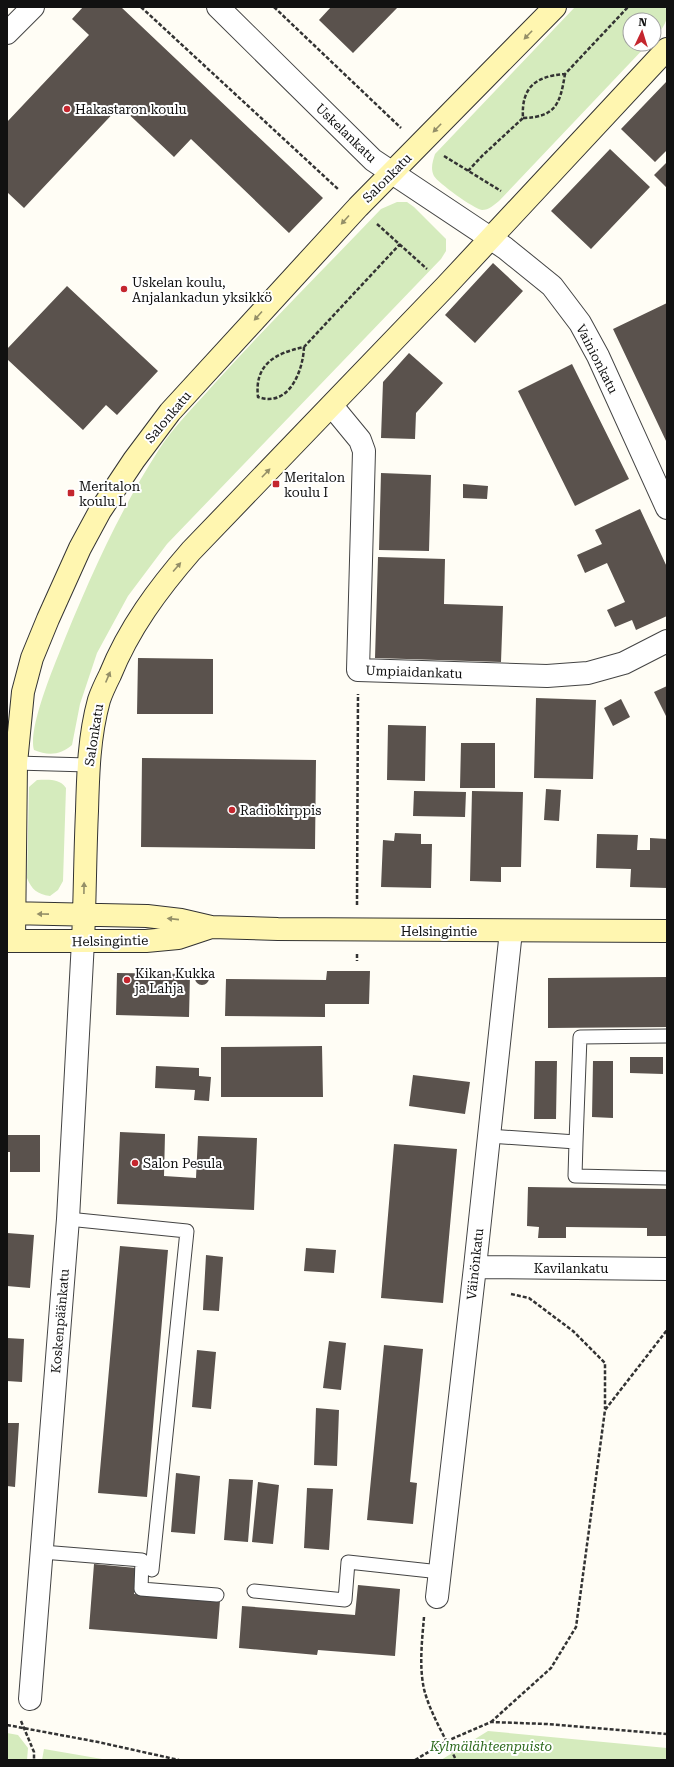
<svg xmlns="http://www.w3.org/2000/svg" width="674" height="1767" font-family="'Roboto Serif',serif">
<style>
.green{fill:#d5ebbd}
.building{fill:#5a524d}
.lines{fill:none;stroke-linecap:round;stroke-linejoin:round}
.lane-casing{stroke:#444;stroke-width:15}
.street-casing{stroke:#444;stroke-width:24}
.secondary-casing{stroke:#333;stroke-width:24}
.path{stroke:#333;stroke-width:2.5;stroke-dasharray:4 2;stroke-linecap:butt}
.lane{stroke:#fff;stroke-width:13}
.street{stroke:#fff;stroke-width:22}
.secondary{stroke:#fff6b0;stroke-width:22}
.oneway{fill:#948f68}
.poi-dot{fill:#c4262e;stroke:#fff;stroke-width:1.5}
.labels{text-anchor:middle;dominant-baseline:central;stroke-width:4;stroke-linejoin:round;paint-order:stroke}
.poi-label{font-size:13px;fill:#111;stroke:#fff;text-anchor:start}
.street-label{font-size:13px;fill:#111;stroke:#fff}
.park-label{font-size:13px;font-style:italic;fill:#2f6b1f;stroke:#fff}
</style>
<rect width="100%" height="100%" fill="#fffdf5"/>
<path class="green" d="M575 7H665C671 19 662 29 654 38V20H630V44H648L499 201C494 205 489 210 482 210 474 209 437 182 434 176 430 168 433 161 435 154Z
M397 202H407L414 207 446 239V251L441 259 167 544 128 596 97 653 80 704 72 745C61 755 48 756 34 750 28 731 50 676 58 656 86 586 117 515 158 451 173 427 196 405 215 383 269 323 326 267 381 209Z
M37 780C48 780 59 778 66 788L63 881 58 890 50 896C37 894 32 890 27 878L29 787Z
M488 1731 667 1748V1760H441Z
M7 1733 18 1735 28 1748 27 1760H7Z
M44 1749 108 1760H42Z"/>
<path class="building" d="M83 7H121L323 198 289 233 191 139 174 157 120 106 24 208 7 192V122L89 35 72 19Z
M331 7H398L353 53 319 20Z
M667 81V150L655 162 621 129Z
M610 149 650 187 591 249 551 211Z
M667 162V188L654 175Z
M493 263 523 291 475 343 445 315Z
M67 286 158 371 117 415 106 405 83 430 7 359V349Z
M667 303V443L613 329Z
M409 353 443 383 416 413 415 439 381 438 383 382Z
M572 364 629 479 575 506 518 391Z
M381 473 431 475 429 551 379 550Z
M463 484 488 486 487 499 463 498Z
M640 509 667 567V616L636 630 632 620 615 627 607 610 625 602 607 563 585 573 577 555 602 544 595 530Z
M378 557 445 559 444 604 503 606 501 662 375 658Z
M138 658 213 659V714H137Z
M667 686V718L654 692Z
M536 698 596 700 593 779 534 778Z
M621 699 630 717 613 726 604 708Z
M388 725 426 726 425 781 387 780Z
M461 743H495V788H460Z
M142 758 316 760 315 849 141 847Z
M546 789 561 790 559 821 544 820Z
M414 791 466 792 465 817 413 816Z
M472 791 523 792 521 867H501V882L470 881Z
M395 833 421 834V844H432L431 888 381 887 383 840 394 841Z
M597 834 638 835 637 850H650V838L667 839V888L630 887 631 869 596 868Z
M327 971H370L369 1004H325V1017L225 1016 226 979 326 980Z
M195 978a7 7 0 1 1 14 0a7 7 0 1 1-14 0Z
M117 973 190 974 189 1017 116 1015Z
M667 977V1027L548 1028V978Z
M322 1046 323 1097H221V1047Z
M630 1057H663V1074L630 1073Z
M535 1061H557L556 1119H534Z
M593 1061H613V1118L592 1117Z
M156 1066 199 1068V1076L211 1077 209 1101 194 1100 195 1090 155 1088Z
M413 1075 470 1082 465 1114 409 1106Z
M120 1132 165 1134 164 1176 196 1178 198 1136 257 1138 254 1210 117 1204Z
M7 1135H40V1172H10V1152H7Z
M394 1144 457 1149 443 1303 381 1298Z
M528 1187 667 1189V1236H647V1228L566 1227V1238H538L539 1227 527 1226Z
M7 1233 34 1235 30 1288 7 1286Z
M120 1246 168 1250 147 1497 98 1493Z
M306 1248 336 1250 334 1273 304 1271Z
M206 1255 223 1257 219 1311 203 1310Z
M7 1338 24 1339 22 1382 7 1381Z
M329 1341 346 1343 341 1390 323 1388Z
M384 1345 423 1349 410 1482 417 1483 413 1524 367 1520Z
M197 1350 216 1352 211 1409 192 1407Z
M316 1408 339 1410 337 1466 314 1465Z
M7 1423H19L15 1487 7 1486Z
M176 1473 200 1476 195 1534 171 1532Z
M229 1479 253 1480 248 1542 224 1540Z
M258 1482 279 1485 273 1544 252 1542Z
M307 1488 333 1489 329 1550 304 1548Z
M94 1564 136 1568 134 1594 220 1601 217 1639 89 1629Z
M358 1585 400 1589 395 1656 318 1650 317 1655 239 1648 242 1606 355 1615Z"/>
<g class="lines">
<defs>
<path id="lane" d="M16 763 88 765
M489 1136 576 1142 580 1037 667 1036
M576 1142 575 1176 667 1178
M68 1219 187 1231 152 1570
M42 1552 142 1560 141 1589 217 1595
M254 1591 345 1600 348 1562 440 1572"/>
<path id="street" d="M218 7 373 160 505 248 552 286 580 323 598 356 667 508
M7 33 33 7
M332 406 360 440 364 451 358 670 547 676 588 673 624 663 667 641
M475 1267 667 1269
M437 1597 475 1267 511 931
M30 1699 68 1219 83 941"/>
<path id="secondary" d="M7 913 147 916 181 920 211 927 278 929 667 931
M7 941H146L178 938 211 927
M14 941 16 763 23 692 32 658 48 619 80 548 100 511 134 460 170 412 358 207 555 7
M83 941C85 898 85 854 87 811 88 774 89 736 99 700 102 691 106 683 110 675 129 628 158 589 191 551L446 286 667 49"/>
</defs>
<use href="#lane" class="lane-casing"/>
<use href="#street" class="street-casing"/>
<use href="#secondary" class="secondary-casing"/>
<path class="path" d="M141 7 339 190
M274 7 401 128
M523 118C556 117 560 104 565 74
M444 156 501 191
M468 171 482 156 523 118C521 87 536 76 565 74L628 7
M377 224 427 269
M304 347C303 371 289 408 258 397 254 364 276 353 304 347L400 244
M357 905 358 694
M357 954V961
M511 1294 529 1298 573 1331 605 1363V1409
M424 1617C422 1641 419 1666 424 1689 430 1713 445 1737 456 1760
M21 1721 34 1752V1760
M491 1722 551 1668 576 1627 605 1410 667 1330
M7 1725 98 1742 179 1760
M415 1760 447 1741 491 1722 547 1724 667 1734"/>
<use href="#lane" class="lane"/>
<use href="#street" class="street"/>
<use href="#secondary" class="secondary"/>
</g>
<defs><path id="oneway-solid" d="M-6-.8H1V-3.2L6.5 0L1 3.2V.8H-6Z"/></defs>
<g class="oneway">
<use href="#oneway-solid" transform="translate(528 35) rotate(134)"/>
<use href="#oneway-solid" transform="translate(437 128) rotate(134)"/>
<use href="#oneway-solid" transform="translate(345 220) rotate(132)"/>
<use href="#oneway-solid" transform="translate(258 316) rotate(132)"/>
<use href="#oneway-solid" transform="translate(266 473) rotate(-46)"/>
<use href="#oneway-solid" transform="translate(177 567) rotate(-49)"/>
<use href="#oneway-solid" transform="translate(108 677) rotate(-67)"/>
<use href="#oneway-solid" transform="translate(84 888) rotate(-89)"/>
<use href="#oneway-solid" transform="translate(43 914) rotate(-179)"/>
<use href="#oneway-solid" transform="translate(173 919) rotate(-174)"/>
</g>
<g class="poi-dot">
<circle cx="67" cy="109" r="4"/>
<circle cx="124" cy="289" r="4"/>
<rect x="272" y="480" width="8" height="8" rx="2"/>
<rect x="67" y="489" width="8" height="8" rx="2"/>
<circle cx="232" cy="810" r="4"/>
<circle cx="127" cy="980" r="4"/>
<circle cx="135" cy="1163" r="4"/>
</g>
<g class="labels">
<g class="poi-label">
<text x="75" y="109">Hakastaron koulu</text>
<text x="132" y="282">Uskelan koulu,<tspan x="132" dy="15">Anjalankadun yksikkö</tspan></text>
<text x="284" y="477">Meritalon<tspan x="284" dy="15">koulu I</tspan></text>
<text x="79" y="486">Meritalon<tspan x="79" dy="15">koulu L</tspan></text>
<text x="240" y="810">Radiokirppis</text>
<text x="135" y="973">Kikan Kukka<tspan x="135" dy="15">ja Lahja</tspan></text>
<text x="143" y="1163">Salon Pesula</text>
</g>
<g class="street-label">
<text transform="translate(346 133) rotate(44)">Uskelankatu</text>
<text transform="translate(387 178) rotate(-45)">Salonkatu</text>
<text transform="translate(597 359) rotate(63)">Vainionkatu</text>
<text transform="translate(168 417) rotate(-50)">Salonkatu</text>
<text transform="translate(414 672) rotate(2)">Umpiaidankatu</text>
<text transform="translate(94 735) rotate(-81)">Salonkatu</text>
<text x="439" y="931">Helsingintie</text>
<text transform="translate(110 941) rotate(-1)">Helsingintie</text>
<text transform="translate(475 1264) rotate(-84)">Väinönkatu</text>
<text x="571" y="1268">Kavilankatu</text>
<text transform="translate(60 1321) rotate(-85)">Koskenpäänkatu</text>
</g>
<g class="park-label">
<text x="491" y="1746">Kylmälähteenpuisto</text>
</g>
</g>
<rect width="674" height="1767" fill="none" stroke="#111111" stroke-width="16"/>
<g transform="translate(642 32) rotate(4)"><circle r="19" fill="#ffffff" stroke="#a0a0a0"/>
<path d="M0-3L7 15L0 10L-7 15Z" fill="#c4262e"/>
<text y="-6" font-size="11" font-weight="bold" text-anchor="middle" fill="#111111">N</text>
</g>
</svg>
